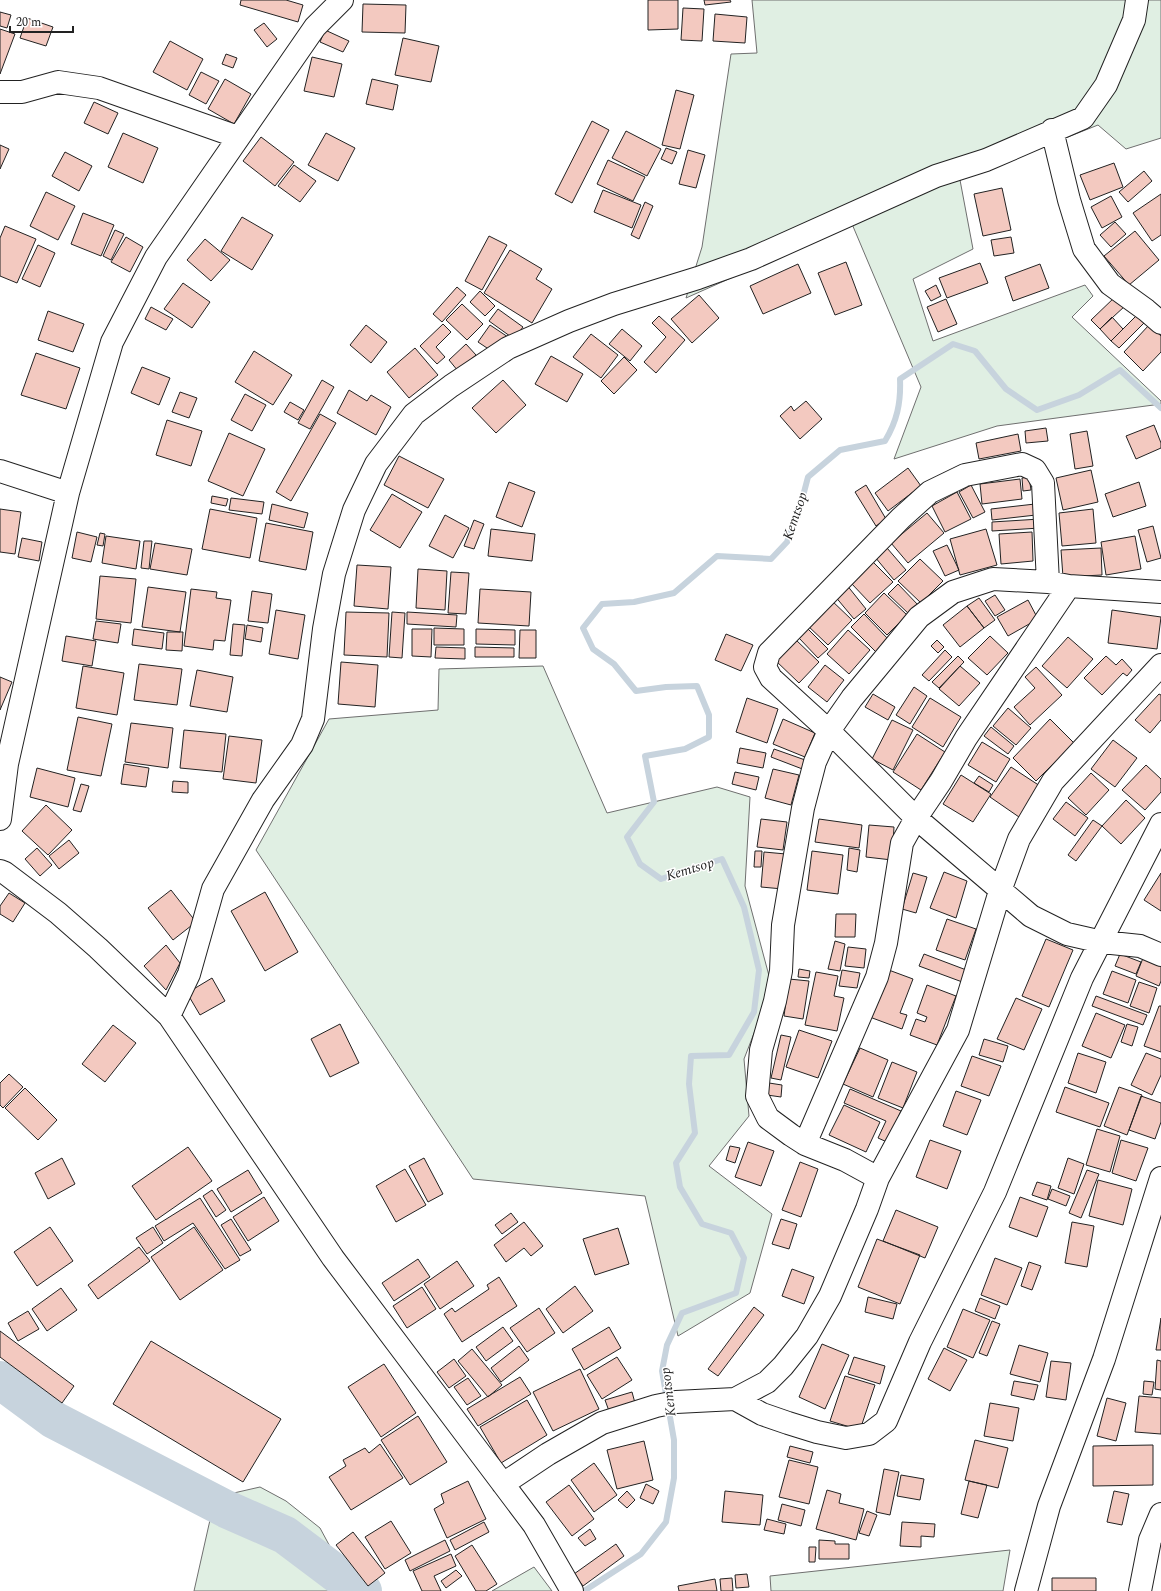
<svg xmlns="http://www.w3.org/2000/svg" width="1161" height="1591" font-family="Spectral,serif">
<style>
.green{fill:#e0efe3;stroke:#6f6f6f}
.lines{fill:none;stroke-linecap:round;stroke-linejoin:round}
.stream{stroke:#c7d3dd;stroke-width:6}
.river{stroke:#c7d3dd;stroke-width:38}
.building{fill:#f3c9c0;stroke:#222}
.minor-casing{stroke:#222;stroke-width:24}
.minor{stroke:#fff;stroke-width:22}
.labels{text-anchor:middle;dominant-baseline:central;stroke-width:3;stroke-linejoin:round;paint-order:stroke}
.water-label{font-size:14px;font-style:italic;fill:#222;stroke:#fff}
</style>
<rect width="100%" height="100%" fill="#fff"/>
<path class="green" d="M752 0H1161V138L1126 149 1098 125 960 180 973 249 913 279 933 341 1085 285 1093 296 1072 317 1161 401V404L997 426 894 459 921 387 852 224 686 298 702 247 731 54 757 53Z
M543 666 607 813 717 787 750 797 745 886 772 987 744 1059 749 1116 709 1166 772 1214 750 1293 678 1336 645 1196 473 1179 256 850 329 719 438 710 439 669Z
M260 1487 286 1501 320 1528 341 1567 361 1589 370 1591H194L210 1520 225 1495Z
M1010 1550 1003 1591H771L770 1576Z
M534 1567 552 1591H492Z"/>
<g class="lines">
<path class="stream" d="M584 1591 641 1554 666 1522 674 1478V1440L662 1371 667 1345 682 1313 736 1293 744 1258 731 1233 702 1224 680 1187 676 1163 695 1133 689 1084 691 1056 729 1055 754 1012 759 970 744 907 722 859 661 879 640 864 627 837 654 802 645 756 685 749 709 737V715L697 686 666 687 636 691 614 664 593 649 583 628 602 604 634 602 674 593 717 556 771 559 787 542 798 515 808 477 840 450 885 441C897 421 901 403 900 379L953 344 975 351 1006 389 1037 410 1079 395 1120 370 1161 408"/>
<path class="river" d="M0 1380 54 1420 226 1509 285 1535 354 1587 363 1591"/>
</g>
<path class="building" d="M241 0H286L303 5 298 22 240 5Z
M648 0H678V29L648 30Z
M704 0H730L731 2 705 5Z
M363 4 406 5 405 33 362 32Z
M683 8 704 9 702 41 681 40Z
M0 12 11 15 7 28 0 26Z
M715 14 747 17 745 43 713 41Z
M27 18 53 27 46 46 20 38Z
M264 23 277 39 267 47 254 30Z
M0 29 15 34 0 74Z
M325 30 349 41 343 52 320 42Z
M403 38 439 46 431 82 395 75Z
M170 41 203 59 187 90 153 72Z
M226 54 237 58 233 68 222 64Z
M312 57 342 64 334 97 304 91Z
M201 72 219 81 206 104 189 95Z
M225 79 251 94 234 124 208 109Z
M372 79 398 85 393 110 366 104Z
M676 90 694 95 680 149 662 145Z
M94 102 118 113 108 134 84 123Z
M592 121 609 130 572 203 555 194Z
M626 131 661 149 647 176 612 158Z
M123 133 158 148 143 183 108 167Z
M326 133 355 148 338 181 308 165Z
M261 137 294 162 275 186 243 161Z
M0 145 9 149 0 169Z
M666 148 677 152 672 164 661 159Z
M688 150 705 155 696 188 679 184Z
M65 152 92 166 79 191 52 176Z
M608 160 645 177 633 201 597 184Z
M1114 163 1123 187 1090 200 1080 175Z
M294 165 316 181 300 202 278 186Z
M1144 171 1152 181 1128 202 1119 192Z
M1002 188 1011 230 983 236 974 194Z
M603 190 641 205 632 228 594 212Z
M46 192 75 206 58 240 30 226Z
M1161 194V235L1152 241 1133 213Z
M1111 196 1122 217 1102 228 1091 207Z
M645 202 653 206 639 239 631 235Z
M83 213 114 225 101 256 71 244Z
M242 217 273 235 252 270 221 251Z
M1115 222 1126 234 1111 247 1100 235Z
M5 226 36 239 17 283 0 276V238Z
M115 230 124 234 111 260 103 256Z
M1135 231 1159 260 1129 285 1104 256Z
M489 236 507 245 482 290 465 281Z
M126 237 143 247 130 272 111 262Z
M1011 237 1014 253 994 256 991 240Z
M205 239 230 260 211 281 187 260Z
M38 245 55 253 40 287 22 279Z
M510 250 542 269 536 279 552 289 532 323 484 293Z
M846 262 862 305 835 315 818 273Z
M980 263 988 283 947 298 939 278Z
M798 264 811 293 763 314 750 286Z
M1040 264 1049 288 1013 301 1005 277Z
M183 283 210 302 192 328 164 309Z
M936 285 941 296 931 301 925 291Z
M457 287 466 295 442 322 433 314Z
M480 291 495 306 485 316 470 302Z
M699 295 719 318 692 343 671 319Z
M1116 296 1125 306 1100 329 1091 320Z
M946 299 957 324 938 332 927 307Z
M462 304 483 324 467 340 446 320Z
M151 307 173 319 166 330 145 319Z
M498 309 523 327 514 339 489 321Z
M48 311 84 324 73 352 38 340Z
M1139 313 1146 321 1119 348 1111 341Z
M659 316 685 340 656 373 644 362 666 337 652 323Z
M1112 317 1123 329 1111 341 1100 329Z
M443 324 451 332 436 347 445 357 437 364 420 346Z
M366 325 387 342 371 363 350 345Z
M490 325 511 339 490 350 478 342Z
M1149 325 1161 336V352L1143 371 1124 352Z
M622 329 642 346 630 361 609 344Z
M591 334 618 355 601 378 573 357Z
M466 344 476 355 458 371 449 360Z
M415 348 438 375 409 398 387 372Z
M254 351 292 375 273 405 235 382Z
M36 353 80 368 66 409 21 395Z
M551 356 583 374 567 402 535 384Z
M624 357 637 370 614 394 601 381Z
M142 367 170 378 159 405 131 393Z
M322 380 334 387 310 429 298 423Z
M503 380 526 405 496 433 472 408Z
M349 390 367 401 371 395 391 407 376 435 337 413Z
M180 392 197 398 189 418 172 412Z
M245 394 266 405 252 431 231 420Z
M806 401 822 419 800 439 780 416 791 406 794 411Z
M290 402 304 410 298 420 284 412Z
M320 414 336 423 291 501 276 492Z
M167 420 202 431 191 466 156 455Z
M1154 425 1161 443V448L1136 459 1126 436Z
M1046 428 1048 441 1026 443 1025 431Z
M1087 431 1093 466 1075 469 1070 434Z
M229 433 265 449 243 496 208 481Z
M1018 434 1021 451 979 459 976 443Z
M399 456 444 479 428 508 384 485Z
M908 468 921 486 888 511 875 493Z
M1091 470 1098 502 1063 510 1056 478Z
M1029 477 1031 490 1023 491 1022 478Z
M1020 479 1022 499 982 504 980 484Z
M509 482 535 492 522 527 496 517Z
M1139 482 1146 506 1113 517 1105 494Z
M866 485 886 519 876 526 855 492Z
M971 485 985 512 973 518 959 492Z
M957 492 971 519 945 532 932 506Z
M392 494 422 512 400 548 370 530Z
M212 496 228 499 226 506 211 503Z
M231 498 264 502 262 514 229 510Z
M272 504 308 513 304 528 269 520Z
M1035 504 1036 515 992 520 991 509Z
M0 509 21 512 15 554 0 552Z
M210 509 257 518 250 558 202 549Z
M1093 509 1096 543 1062 546 1059 513Z
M927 513 944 533 908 563 891 543Z
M445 515 469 528 453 558 429 546Z
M1040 519V528L992 531V522Z
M474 520 484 524 474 549 464 546Z
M266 523 313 532 306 570 259 561Z
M1153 526 1161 558 1147 562 1138 530Z
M491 529 535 534 532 561 488 556Z
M986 529 997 565 960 575 950 539Z
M77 532 97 537 91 562 72 558Z
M1032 532 1033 561 1001 564 999 534Z
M100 533 105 534 103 546 97 545Z
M106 536 140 541 136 569 102 563Z
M1135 536 1141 569 1106 575 1101 542Z
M22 538 42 542 39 561 18 557Z
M144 541H152L149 569 141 568Z
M155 543 192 549 187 575 150 569Z
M947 545 959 570 945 576 933 551Z
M887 548 906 570 894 580 875 557Z
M1101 548 1102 575 1063 577 1061 550Z
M920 559 943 581 921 603 898 581Z
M873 562 893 582 870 603 851 583Z
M357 565 391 567 388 609 354 606Z
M418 569 447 571 445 610 416 608Z
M451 572 469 573 466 614 448 613Z
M100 576 136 579 131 623 96 619Z
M846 584 866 609 854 619 834 595Z
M898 584 919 606 910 615 888 594Z
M148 587 186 592 180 632 142 627Z
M191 589 217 592 216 598 231 600 225 641 214 640 213 650 184 646Z
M480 589 531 592 529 626 478 623Z
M252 591 272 594 268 623 248 621Z
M884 593 907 615 887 635 865 613Z
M995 595 1005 610 995 616 985 601Z
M979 598 995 620 984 628 967 606Z
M830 599 852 620 828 645 806 624Z
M1028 600 1038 619 1008 636 997 617Z
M967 606 984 628 960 647 943 625Z
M276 610 305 615 298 659 269 654Z
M1112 610 1161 617 1157 649 1108 643Z
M346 612 389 613 387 657 344 655Z
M392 612 405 613 402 658 389 657Z
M407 612 457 615 456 627 407 624Z
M864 614 889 640 877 653 851 627Z
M96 621 121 624 118 643 93 639Z
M233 624 245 625 242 656 230 655Z
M247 625 263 628 261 642 245 639Z
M434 628 464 629V645H434Z
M134 629 164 633 162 649 132 645Z
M412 629H432L431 657 412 656Z
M476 629 515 630V645L476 644Z
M808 629 828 649 818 658 799 638Z
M520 630H536V658H519Z
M848 630 870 650 849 674 827 654Z
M167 632H183L182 651 166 650Z
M726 634 753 645 741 671 715 660Z
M66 636 96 641 92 666 62 661Z
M990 636 1008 653 987 675 968 658Z
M1068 637 1093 659 1067 688 1042 666Z
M795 639 819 662 799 683 775 660Z
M937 640 944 647 938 653 931 646Z
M436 647 465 648V659L435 658Z
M475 647 514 648V657H475Z
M945 650 952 657 929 681 922 675Z
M958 656 964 662 939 688 932 682Z
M1106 656 1116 665 1122 659 1132 670 1127 676 1123 673 1102 695 1084 678Z
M341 662 378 665 375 707 338 704Z
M139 664 182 669 177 705 134 700Z
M825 665 844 680 827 702 808 687Z
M83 666 124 673 117 715 76 708Z
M960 666 980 683 959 706 939 689Z
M1036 667 1062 695 1030 725 1014 707 1035 688 1025 677Z
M197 670 233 677 227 712 190 706Z
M0 677 12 682 0 710Z
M914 687 927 696 910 724 896 715Z
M873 694 895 707 888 720 865 707Z
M1159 694 1161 695V720L1150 733 1135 720Z
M747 698 778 709 767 743 736 732Z
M930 698 961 717 943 747 912 727Z
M1008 708 1031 728 1016 745 993 726Z
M78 717 112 724 101 776 67 770Z
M783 719 815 733 805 757 773 744Z
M1050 719 1074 743 1036 781 1013 758Z
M892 720 913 730 893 770 872 759Z
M131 723 173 728 168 768 125 762Z
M991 727 1014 746 1008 754 984 736Z
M184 730 226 734 222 772 180 768Z
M917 734 945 752 921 790 893 772Z
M229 736 262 740 256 783 223 779Z
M1113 740 1137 758 1115 787 1091 769Z
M982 742 1010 759 996 782 968 765Z
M740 748 766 753 763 768 737 763Z
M774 749 808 761 805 770 771 757Z
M124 764 149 768 146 787 121 784Z
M1146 765 1161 779V792L1145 810 1122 790Z
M1011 767 1040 786 1019 817 990 797Z
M37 768 75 778 68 807 30 797Z
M773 769 799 775 791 805 765 798Z
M735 772 759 777 756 790 732 784Z
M1091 773 1109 790 1086 815 1068 798Z
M961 775 991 794 973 822 943 804Z
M979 776 993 785 989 792 974 783Z
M173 781 188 782V793L172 792Z
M81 784 89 786 81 812 73 810Z
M1126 800 1145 818 1121 844 1102 826Z
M1066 802 1088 818 1075 836 1053 819Z
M46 805 72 830 48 855 22 831Z
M761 819 787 822 783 850 757 847Z
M819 819 862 825 859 848 815 842Z
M1093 820 1102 826 1076 861 1068 855Z
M869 825 894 827 892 860 866 857Z
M69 840 79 853 59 869 49 856Z
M37 848 52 865 40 876 25 859Z
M849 848 860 850 857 872 847 870Z
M755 851H762L761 867H754Z
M812 851 843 855 838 894 807 890Z
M764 852 786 854 783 889 761 887Z
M944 872 967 881 956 918 930 908Z
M913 873 927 877 916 913 902 909Z
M1161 873V911L1144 900Z
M171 890 196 922 173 940 148 908Z
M265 892 298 952 265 971 231 911Z
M9 893 25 903 13 922 0 914V906Z
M836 914H856L855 937H835Z
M947 919 976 929 965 960 936 950Z
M1046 939 1073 950 1049 1007 1022 996Z
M835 941 845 944 840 971 828 969Z
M166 945 180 963 166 990 144 966Z
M848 947 866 949 864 968 845 966Z
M924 954 969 971 965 983 919 966Z
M1120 954 1141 962 1136 974 1115 966Z
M1143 958 1161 965V981L1159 986 1136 976Z
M799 969 810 971 809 978 798 977Z
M886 969 913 979 900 1013 907 1015 902 1029 867 1016Z
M842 970 860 973 857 988 839 986Z
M1112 971 1136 980 1128 1003 1103 994Z
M816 972 838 976 834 996 844 998 837 1031 805 1025Z
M212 978 225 1001 200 1015 187 993Z
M789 979 809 981 803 1019 784 1016Z
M1139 982 1157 988 1149 1013 1130 1006Z
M927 985 956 996 937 1045 910 1035 916 1019 925 1022 927 1017 917 1013Z
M1096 996 1147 1015 1143 1025 1092 1006Z
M1016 998 1042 1009 1024 1050 997 1039Z
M1159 1006H1161V1052L1144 1046Z
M1096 1013 1125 1025 1111 1058 1082 1046Z
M340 1024 359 1063 330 1077 311 1039Z
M1127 1024 1138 1027 1132 1046 1121 1042Z
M113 1025 136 1043 105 1082 82 1064Z
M799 1030 832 1041 818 1078 786 1067Z
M781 1035 791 1037 781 1080 771 1078Z
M984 1039 1008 1046 1003 1062 979 1055Z
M860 1048 888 1060 873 1097 843 1084Z
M1078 1053 1106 1062 1096 1093 1068 1083Z
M1146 1053 1161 1059V1075L1152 1095 1131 1085Z
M972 1056 1001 1066 989 1096 961 1086Z
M892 1062 917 1072 903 1108 878 1098Z
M9 1074 23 1087 3 1108 0 1105V1083Z
M769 1083 782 1085 781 1097 767 1095Z
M1065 1087 1109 1103 1100 1127 1056 1112Z
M1119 1087 1142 1095 1127 1135 1104 1126Z
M25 1088 57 1120 38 1140 5 1108Z
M850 1089 901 1111 887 1142 878 1138 886 1121 844 1103Z
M956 1091 981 1100 967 1135 943 1126Z
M1141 1096 1161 1103V1122L1155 1139 1129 1130Z
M844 1105 880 1122 866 1152 829 1135Z
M1097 1129 1120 1136 1110 1172 1086 1165Z
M930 1140 961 1151 947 1189 916 1177Z
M1121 1140 1148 1148 1136 1181 1112 1173Z
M748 1142 774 1151 761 1186 735 1177Z
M730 1146 740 1148 735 1163 726 1160Z
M188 1147 212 1181 156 1220 132 1186Z
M62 1158 75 1184 48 1199 35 1173Z
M424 1158 443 1194 428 1202 409 1166Z
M1068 1158 1084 1164 1074 1194 1058 1188Z
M800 1162 818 1169 801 1217 782 1210Z
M405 1169 426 1205 396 1222 376 1186Z
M248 1170 262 1193 231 1212 217 1189Z
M1087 1170 1099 1174 1081 1218 1069 1213Z
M1098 1180 1132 1189 1123 1225 1089 1216Z
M1037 1182 1051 1186 1047 1200 1032 1195Z
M1052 1189 1070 1196 1066 1206 1048 1199Z
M212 1190 226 1210 216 1217 203 1196Z
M264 1197 279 1221 248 1241 233 1217Z
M1020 1197 1048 1207 1037 1237 1009 1227Z
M200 1198 240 1260 225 1269 193 1223 164 1241 155 1226Z
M896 1210 938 1227 925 1258 883 1241Z
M511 1213 518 1222 502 1234 495 1225Z
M231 1219 251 1250 240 1256 221 1225Z
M781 1219 797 1224 789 1249 772 1244Z
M524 1222 543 1246 531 1256 524 1248 506 1262 494 1245Z
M1072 1222 1094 1226 1087 1267 1065 1263Z
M50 1227 73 1261 37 1286 14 1252Z
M153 1227 163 1243 147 1254 136 1238Z
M194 1227 223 1270 180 1300 151 1257Z
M618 1228 629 1264 595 1275 583 1239Z
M877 1239 920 1255 900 1304 858 1287Z
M139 1247 150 1261 98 1299 88 1285Z
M995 1258 1022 1268 1007 1305 981 1295Z
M418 1259 430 1277 394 1301 382 1283Z
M457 1261 474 1286 440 1309 424 1284Z
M1029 1262 1041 1266 1032 1290 1021 1286Z
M792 1269 814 1277 804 1304 782 1296Z
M499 1277 517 1306 462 1342 444 1314 452 1308 455 1312 489 1289 487 1285Z
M575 1286 593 1311 563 1333 546 1309Z
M422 1287 436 1309 407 1328 393 1306Z
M61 1288 77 1310 47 1331 32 1309Z
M868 1297 897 1304 893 1319 865 1312Z
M980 1298 1000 1306 995 1319 975 1311Z
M754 1307 764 1315 718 1376 708 1369Z
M539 1308 555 1333 527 1352 510 1328Z
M963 1309 990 1320 973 1358 947 1347Z
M28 1311 39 1329 18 1341 8 1323Z
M1161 1318V1350H1156Z
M992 1321 1000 1324 987 1356 979 1353Z
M503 1327 513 1341 486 1361 476 1347Z
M609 1327 621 1348 584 1370 572 1349Z
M0 1331 74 1386 62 1403 0 1357Z
M151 1341 281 1419 243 1482 113 1404Z
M822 1344 849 1355 825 1409 799 1397Z
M1019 1345 1048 1353 1040 1382 1010 1374Z
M519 1346 529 1360 501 1382 491 1368Z
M944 1348 967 1360 950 1391 928 1379Z
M472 1349 502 1385 488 1397 458 1361Z
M617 1357 632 1380 602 1399 587 1375Z
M854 1357 885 1366 880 1384 848 1374Z
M454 1359 466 1376 449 1388 437 1372Z
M1157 1360 1161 1361V1390L1155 1389Z
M1051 1361 1071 1363 1066 1400 1046 1397Z
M384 1364 416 1413 381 1437 348 1387Z
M580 1369 599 1409 553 1431 533 1392Z
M845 1376 875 1385 860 1430 830 1421Z
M520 1377 531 1394 478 1426 467 1409Z
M468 1378 481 1396 467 1405 454 1387Z
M1014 1381 1038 1385 1034 1400 1011 1395Z
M1144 1381 1154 1382 1152 1395 1143 1394Z
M632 1392 635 1403 609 1411 605 1400Z
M1139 1396 1161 1398V1434L1135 1432Z
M1107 1398 1126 1403 1116 1441 1097 1436Z
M527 1400 547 1435 501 1463 480 1427Z
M990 1403 1019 1408 1013 1441 984 1436Z
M418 1416 447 1462 410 1485 381 1440Z
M975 1440 1008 1448 998 1488 965 1480Z
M644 1441 653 1480 617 1489 607 1450Z
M380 1444 403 1478 351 1510 329 1477 346 1466 343 1460 365 1448 369 1453Z
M1153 1445V1485L1093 1486V1446Z
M790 1446 813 1452 810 1463 787 1457Z
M789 1460 818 1467 809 1504 779 1497Z
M594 1463 617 1495 594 1512 571 1480Z
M884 1469 899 1472 890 1515 876 1512Z
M901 1475 924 1479 920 1500 897 1496Z
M468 1481 486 1519 447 1538 434 1509 444 1503 441 1494Z
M969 1481 987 1485 978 1518 961 1514Z
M646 1484 659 1491 653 1504 640 1498Z
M569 1485 594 1519 572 1536 546 1502Z
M827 1490 841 1494 839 1503 864 1509 856 1540 816 1529Z
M627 1491 635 1500 627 1508 618 1500Z
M725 1491 763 1495 760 1525 722 1522Z
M1114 1491 1129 1494 1122 1525 1107 1522Z
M782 1504 805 1510 801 1526 778 1520Z
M867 1511 877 1515 869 1536 859 1533Z
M767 1519 786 1524 784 1534 764 1530Z
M391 1521 411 1553 385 1569 365 1537Z
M484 1522 489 1532 455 1550 450 1540Z
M902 1522 935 1524 934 1537 921 1536V1547L900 1546Z
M590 1529 596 1539 585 1546 578 1538Z
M353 1532 385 1573 368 1586 336 1545Z
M445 1540 450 1551 410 1571 405 1560Z
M819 1540 835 1541V1544H849V1559H819Z
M616 1544 624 1556 583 1586 574 1574Z
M472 1545 497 1584 486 1591H476L455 1556Z
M809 1547H816L815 1562H809Z
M451 1554 456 1566 434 1576 441 1591H422L413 1571Z
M456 1570 462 1576 446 1588 441 1581Z
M747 1574 749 1587 736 1588 735 1575Z
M732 1578 733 1591H721L720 1579Z
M1052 1578H1096V1591H1052Z
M715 1579 717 1591H679L678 1586Z"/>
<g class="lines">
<defs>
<path id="minor" d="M0 92H22L58 82 99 88 238 137
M1052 130 1069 200 1084 249 1110 284 1146 310 1161 323
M0 471 68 493
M1048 582 1043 483 1035 470 1022 464 965 475 930 492 901 518 769 653 765 667 771 678 829 731 916 818 1031 916 1067 934 1102 942 1140 946 1161 955
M0 819 7 764 68 493 112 342 156 257 315 27 342 0
M0 871 5 873 58 913 98 948 169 1016 333 1258 534 1525 572 1591
M169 1016 189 974 213 889 263 800 302 745 313 719 324 629 334 574 354 510 376 464 414 414 451 386 508 348 569 321 614 304 698 278 751 259 936 176 986 160 1083 118 1106 85 1134 20 1137 0
M805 1144 877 977 886 943 902 843 916 818 941 781 966 738 1069 586
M878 1178 845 1160 805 1144 791 1135 768 1118 757 1096 761 1050 775 1001 781 971 783 925 803 808 815 762 829 731 852 698 919 617 953 592 993 579 1048 582 1069 586 1161 592
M735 1399 762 1414 788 1423 817 1432 846 1438 869 1434 886 1421 920 1342 995 1192 1082 978 1161 824
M503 1484 548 1454 602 1423 656 1406 676 1402 735 1399 767 1382 783 1366 807 1336 830 1296 867 1209 878 1178 958 1030 1000 891 1019 839 1053 781 1161 665
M1026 1591 1049 1506 1104 1359 1161 1178
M1140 1591 1150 1540 1161 1514"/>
</defs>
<use href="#minor" class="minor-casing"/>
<use href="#minor" class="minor"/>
</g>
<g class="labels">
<g class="water-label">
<text transform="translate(795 516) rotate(-71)">Kemtsop</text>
<text transform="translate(690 869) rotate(-17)">Kemtsop</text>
<text transform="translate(668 1392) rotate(-97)">Kemtsop</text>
</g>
</g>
<path d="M10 26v6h63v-6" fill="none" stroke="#222222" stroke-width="2"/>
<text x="16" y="26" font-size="12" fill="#222222" stroke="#ffffff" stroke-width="3" paint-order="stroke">20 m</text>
</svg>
